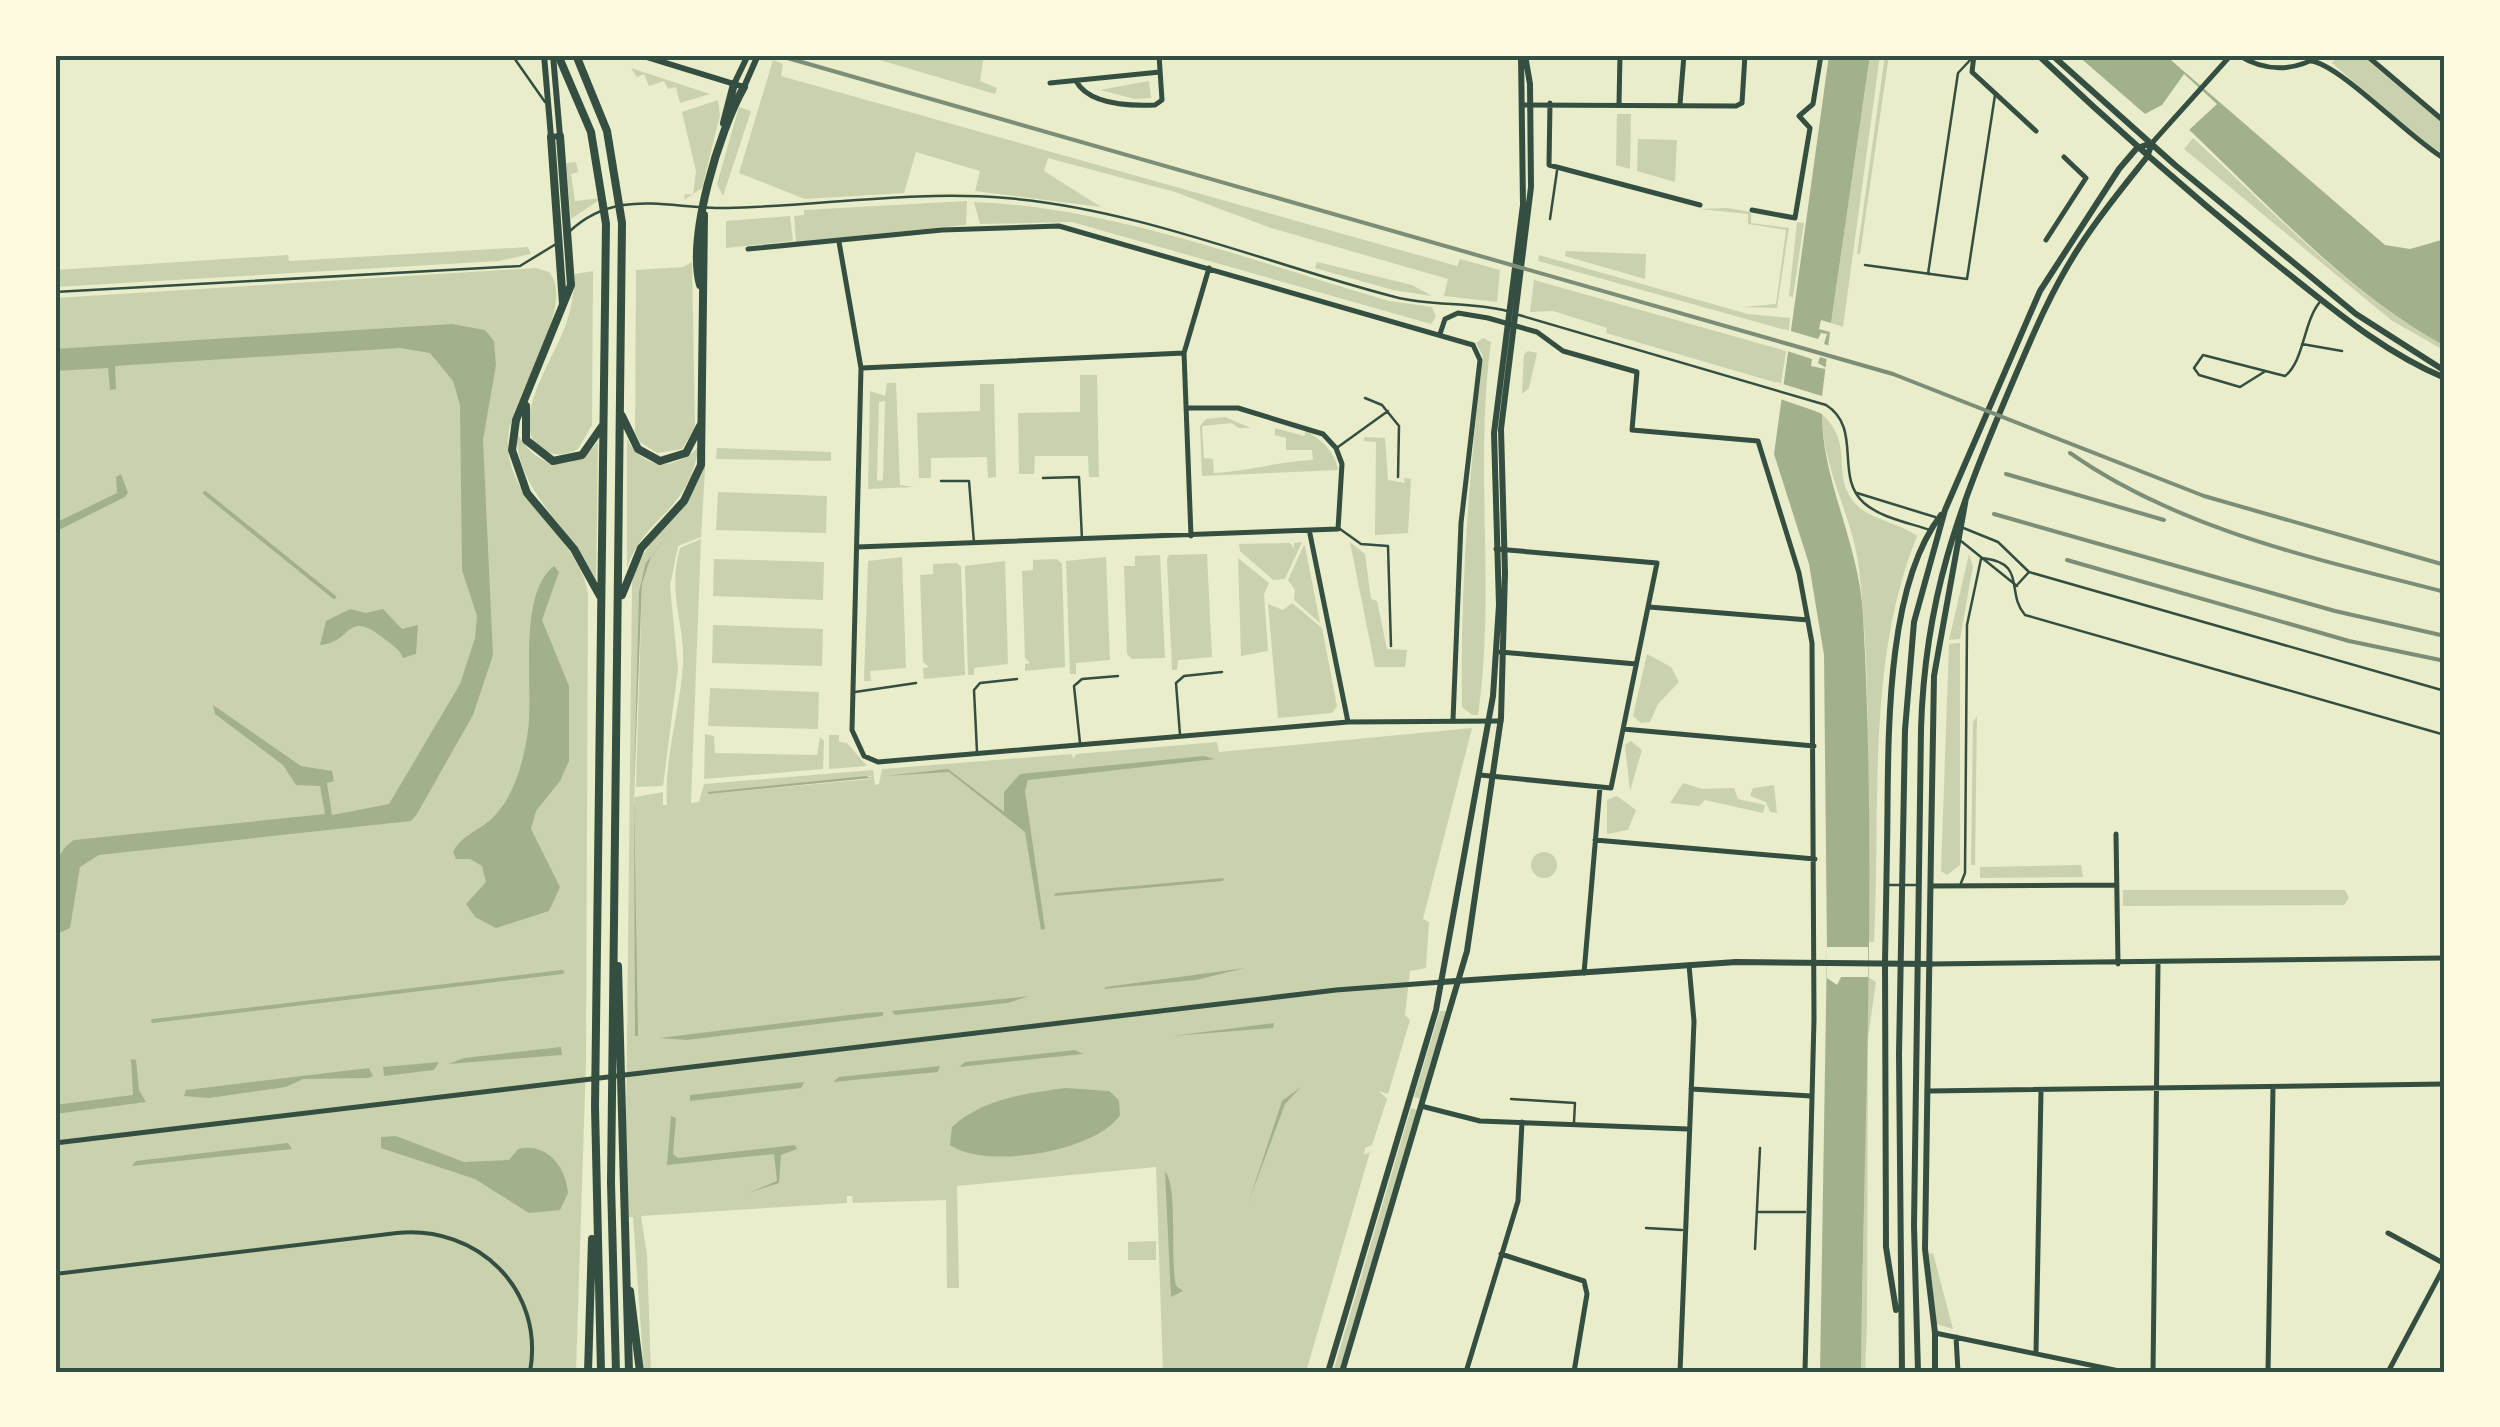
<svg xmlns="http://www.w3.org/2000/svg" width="2500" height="1427" font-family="Jost,sans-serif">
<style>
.green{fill:#cad2ad;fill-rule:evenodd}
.water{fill:#a3b18a}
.pier{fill:#e9edc9}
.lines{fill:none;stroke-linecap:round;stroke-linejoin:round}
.stream{stroke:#a3b18a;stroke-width:4}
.service{stroke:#344e41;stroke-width:2.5}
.pedestrian{stroke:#344e41;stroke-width:4}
.minor{stroke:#344e41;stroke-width:5}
.tertiary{stroke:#344e41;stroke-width:6}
.secondary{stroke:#344e41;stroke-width:6}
.trunk{stroke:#344e41;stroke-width:8}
.rail{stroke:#7c8e77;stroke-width:4}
.neatline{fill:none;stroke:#344e41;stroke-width:4}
</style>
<rect width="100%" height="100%" fill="#e9edc9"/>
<path class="green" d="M863 55H984L980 81 997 88 995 94Z
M1870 55H1880L1843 327 1831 323Z
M1885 55H1889L1860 254H1857Z
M2338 55H2361L2445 125V155L2415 136 2332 63Z
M773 60 783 64 781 76 1457 266 1460 259 1500 270 1497 302 1444 296 1448 279 1271 228 1175 192 1048 158 1044 171 1101 207 975 191 980 171 916 152 904 193 805 199 739 173Z
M631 68 710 94 680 103 676 87 668 89 664 81 649 86 644 74 637 77Z
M1149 81 1151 98 1135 99 1100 90Z
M718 100 720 115 702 188 684 200 685 194 693 195 696 171 682 112Z
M739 107 751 111 723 196 717 184Z
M1617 114H1631L1630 169 1616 165Z
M2193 138C2272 210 2350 295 2445 346V351L2391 320 2184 149Z
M1638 139 1677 140 1675 182 1637 171Z
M576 162 578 172 571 174 575 201 602 198 571 219 566 163Z
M967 201 966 225 796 242 794 216 804 215V210Z
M974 202C1114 207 1254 262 1389 301L1432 307 1436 317 1431 324 1072 222 980 224Z
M1727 208 1751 212V223L1789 228 1777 308 1743 307 1776 304 1786 230 1748 224V214L1700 209Z
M790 216 793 241 726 248V221Z
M1797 222 1804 223 1793 297 1789 296Z
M528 247 531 254 499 261 55 287V270L288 255 289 261Z
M1566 251 1646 254 1645 279 1565 256Z
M1539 255 1748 314 1790 318 1789 331 1538 261Z
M692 262 695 427 682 449 657 453 640 442 635 432 636 270 683 267Z
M1317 262 1412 285 1432 296 1393 290 1315 268Z
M536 268 549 272C578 305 510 398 508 439 505 504 579 534 588 594L586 1061 576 1372H55V298Z
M593 271 592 425 578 449C566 455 554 457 542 449 505 424 558 353 567 321 572 306 574 289 575 274Z
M1534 280 1786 351 1781 384 1606 333 1607 328 1553 311 1530 312Z
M1483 338 1491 342C1474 466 1496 591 1478 715H1472L1462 707C1460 588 1469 474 1483 356L1476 343Z
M1528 351 1537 353 1529 388 1522 394 1524 354Z
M1080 375H1097L1099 477H1089L1088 456H1035L1034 474H1019L1018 413 1080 412Z
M887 383H896L900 485 914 487 868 489 870 391 885 396ZM885 401 883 479 881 481 877 480 879 402Z
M980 384H994L996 477 988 478 987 457 931 458V478H919L917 413 980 411Z
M1822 414C1855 445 1831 472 1853 501 1868 520 1898 522 1917 536 1866 662 1881 808 1874 942H1867C1866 818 1873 692 1859 569 1853 516 1822 469 1822 414Z
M1225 417 1251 428H1238L1232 423 1202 426 1204 458 1213 459 1214 473C1249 471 1276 462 1313 460L1312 450H1286V438L1275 435V428L1304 436 1306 431C1320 438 1336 453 1338 470L1202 476 1200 426 1206 419Z
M516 431C535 468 570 476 598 442L596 584C574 527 517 496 516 431Z
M1364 437 1385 438 1388 480 1405 483 1404 478 1411 479 1408 533 1375 535 1376 442 1364 441Z
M627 439C643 471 677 471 699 446 688 514 645 515 627 568Z
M717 448 831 452V461L716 459Z
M706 453 701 537 678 546 670 586 678 669 663 786 636 787 642 584 651 557 667 536 645 565 641 581 634 808 635 797 663 792V805H667C664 757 680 712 683 664 685 621 667 596 680 548L701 539 691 803 699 802 704 784 873 770 875 785 879 784 882 769 1072 754 1073 759 1076 754 1217 742 1219 752 1472 728 1423 919 1429 922 1426 968 1410 971 1405 1015 1410 1020 1388 1094 1379 1091 1387 1099 1372 1145 1365 1148 1364 1155 1370 1152 1306 1372H1163L1156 1167 957 1186 959 1288H947L946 1200 853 1203 852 1196H847V1203L641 1216 647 1255 651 1372H644L633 1217H625L632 583C645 528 696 512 706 453ZM871 776 870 779 708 794Z
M718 492 827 496 826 533 716 530Z
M1302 542 1285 579 1273 580 1240 551 1239 544 1290 543 1294 548V543Z
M1350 542 1365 554 1371 599 1377 601 1387 649 1407 650 1405 667H1375Z
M1304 545 1305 546 1320 623 1294 600 1295 590 1288 580Z
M1207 554 1212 657 1178 660 1177 670H1172L1167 559 1169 555Z
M1969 554 1973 566 1960 639 1949 640Z
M1160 555 1165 658 1132 659 1127 654 1124 566H1135V556Z
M902 557 906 668 870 671 871 681H864L868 561Z
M1106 557 1110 660 1076 663V674H1070L1066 561Z
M1238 558 1269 583 1264 594 1268 651 1241 656Z
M714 559 824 562 823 600 713 596Z
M1057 559 1062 564 1065 667 1025 671V664L1030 663 1025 658 1022 571 1033 570V560Z
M1005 561 1008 664 974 668V675H968L965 566Z
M957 563 961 567 965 675 924 679 923 668 929 667 923 662 920 575 933 574V564Z
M1292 603 1322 628 1337 706 1332 713 1278 718 1268 604 1283 610Z
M713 625 823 629 822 666 712 663Z
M1960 643V865L1947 875 1941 871 1949 644Z
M1647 654 1671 667 1679 682 1658 704 1650 722 1641 723 1633 716Z
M710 688 819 692 818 729 708 726Z
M1977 716 1975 865H1971L1973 722Z
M705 734 714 736 715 753 817 755 820 737 824 741 823 769 704 779Z
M829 735H839V742L847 743 867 766 829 769Z
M1631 741 1642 750 1630 791 1625 745Z
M1683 783 1702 789 1734 788 1738 799 1765 805 1763 813 1705 800 1699 806 1670 803Z
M1774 785 1777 813 1770 812 1766 802 1750 796 1753 788Z
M1617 796 1636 810 1628 830 1607 834V800Z
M1531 865a13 13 0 1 1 26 0a13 13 0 1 1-26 0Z
M2081 865 2083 877 1980 878V867Z
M2123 890H2345L2349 898 2344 905 2123 906Z
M1868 977 1876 982 1868 1038 1867 1326 1865 1372H1861Z
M1440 1011H1447L1421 1099 1414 1097Z
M1411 1108 1417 1110 1340 1372H1333Z
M1156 1241V1260H1128V1242Z
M1933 1253 1953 1329 1936 1324 1929 1254Z"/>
<path class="water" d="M1829 55H1870L1831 323 1821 320 1819 329 1830 332 1822 396 1815 395 1811 409 1822 414C1822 481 1859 543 1863 614 1877 866 1864 1120 1861 1372H1820L1827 947 1824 655 1809 564 1774 454Z
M2077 55H2165L2385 245 2410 249 2445 239V346C2336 287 2251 184 2162 105L2145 114Z
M452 324 485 330 494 341 496 365 483 440 493 655 473 715 417 814 411 821 99 855 80 867 70 928 55 935C55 904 44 858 74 840L325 814 320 786 296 785 283 765 215 714 213 705 301 766 332 771 334 781 327 783 332 815 389 804 460 684 475 638 477 616 462 570 460 405 453 381 430 353 400 348 115 366 116 389 110 390 108 368 55 371V349Z
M121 474 128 493 125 497 55 532V523L117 493 116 477Z
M667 536 651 557 642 584 634 787 639 592 645 564Z
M554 566 559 572 542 620 569 686V761L560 781 536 811 531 829 560 887 549 911 496 928 475 917 466 904 486 882 482 866 470 859H456L453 852C460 837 475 832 488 822 514 800 523 763 528 731 534 688 517 594 554 566Z
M350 609 366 613 383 609 402 629 418 625 416 654 403 658C399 648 394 647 386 640 345 607 354 642 320 645L326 621Z
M1204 756 1215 759 1028 780 1025 791 1045 929 1041 930 1025 832 949 772 885 776 948 769 1004 812V792L1020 774Z
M866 776 871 778 708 794V792Z
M634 797 638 1036H635Z
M1224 878 1223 881 1054 896 1056 893Z
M1245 968 1196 980 1104 989 1106 987Z
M1029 996 1008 1003 895 1015 892 1011Z
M866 1013 883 1012V1016L687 1040 659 1038Z
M1274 1023 1273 1028 1172 1036Z
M561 1047 562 1055 448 1064 464 1058Z
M1075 1050 1083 1054 959 1067 965 1062Z
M131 1059 136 1060 139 1090 146 1102 55 1114V1105L133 1095Z
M439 1062 434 1070 384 1076 383 1067Z
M940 1066 938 1072 833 1082 839 1077Z
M369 1068 373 1076 368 1078 303 1079 286 1087 209 1098 184 1096 186 1090Z
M804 1082 801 1088 690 1101V1095Z
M1301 1087 1285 1104 1249 1201 1282 1101Z
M1066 1088 1109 1091 1119 1100 1120 1115C1096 1152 985 1170 950 1145L952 1127C982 1099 1027 1093 1066 1088Z
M671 1116 676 1118 673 1154 678 1158 795 1145 797 1149 781 1155 779 1183 748 1193 777 1181 774 1154 667 1165Z
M396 1136 464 1162 509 1160 518 1149C546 1142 566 1166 568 1193L560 1210 529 1213 475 1179 381 1148V1137Z
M288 1143 292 1149 132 1166 136 1161Z
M1165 1172C1178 1183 1170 1259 1176 1286L1183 1291 1171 1297Z"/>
<path class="pier" d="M2184 74 2217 104 2189 130 2162 105Z
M1784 329 1818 339 1821 333 1827 334 1824 344 1833 347 1832 353 1830 360 1820 357 1818 363 1830 370 1811 366 1812 359 1781 349Z
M1776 382 1825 397 1817 406 1822 408 1821 413 1774 397Z
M1827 947H1868V977H1841L1837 985 1827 978Z"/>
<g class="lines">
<path class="stream" d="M205 493 334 597
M153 1021 562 972"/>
<path class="service" d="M512 55 545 102
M1550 219 1557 171
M569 232C616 187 668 209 727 208 819 206 914 190 1006 198 1139 209 1267 264 1395 297 1432 307 1470 301 1507 311
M1865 265 1967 279 1995 95
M1928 274 1958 73 1973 57
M55 292 520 266 556 244
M1519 315 1826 405C1863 428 1834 477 1864 503 1881 518 1910 523 1930 530
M2302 344 2342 351
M2264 372 2240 387 2199 375 2194 368 2203 355 2285 376C2304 361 2303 324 2319 303
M1365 398 1382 405 1399 426 1398 477
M1338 447 1388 411
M1043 478 1079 477 1082 539
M941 481H969L974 543
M1857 493 1935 517
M1961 527 1998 542 2028 571
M1340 529 1361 544 1388 546 1391 646
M1961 541 2017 586
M1982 558C2028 563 2005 592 2025 615L2445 735
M2018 584 2029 572 2445 691
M855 692 916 683
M1180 735 1176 683 1184 676 1222 672
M1080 743 1074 686 1082 679 1118 676
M977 752 974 690 980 683 1017 679
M1961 883 1965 873 1967 625 1981 559
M1888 885H1915
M1511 1099 1575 1103 1574 1122
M1758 1212H1805
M1646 1228 1682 1230
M1755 1249 1760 1148"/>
<path class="pedestrian" d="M55 1274 397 1233C477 1225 545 1289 530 1372"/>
<path class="minor" d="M1974 55 1972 72 2036 131
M2238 55C2265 72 2294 72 2321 55
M2366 55 2445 122
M2311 61C2341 65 2410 139 2445 159
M1076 81C1089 105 1131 106 1155 105L1162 100 1159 55
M1050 83 1160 72
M1550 103 1549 165 1700 205
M1619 104 1620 55
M1680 104 1684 55
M1522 105 1736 106 1742 103 1745 55
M2152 143 2231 55
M1752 210 1795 218 1810 128 1799 116 1813 104 1821 55
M2046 240 2086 178 2064 157
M839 242 861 368 852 730 864 756 878 762 1348 722 1501 721
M748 249 942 230 1059 226 1473 345 1480 360 1461 523 1453 720
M1440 334 1445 319 1458 313 1488 318 1537 332 1563 351 1637 372 1632 430 1758 441 1799 573 1812 643 1814 1019 1805 1372
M862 368 1184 353
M1310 534 1348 722
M1191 536 1184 353 1209 268
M857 547 1338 529 1342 464 1336 448 1323 434 1238 408H1186
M1649 607 1808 620
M1500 652 1636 664
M1623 729 1814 746
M1480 775 1611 788 1657 563 1496 549
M2116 834 2118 964
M1595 840 1815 859
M1931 886 2117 885
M1931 964 2445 958
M1584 973 1600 787
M1691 1089 1811 1096
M1929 1091 2445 1084
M1421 1106 1480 1121 1688 1129
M55 1143 1336 990 1442 982
M2388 1233 2445 1264
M1501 1254 1584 1281 1587 1294 1574 1372
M1935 1333 2124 1372
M1956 1337 1958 1372
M2036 1353 2041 1091
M1466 1372 1518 1201 1522 1122
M1680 1372 1694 1021 1689 965
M2153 1372 2158 965
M2268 1372 2273 1087
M2388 1372 2445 1265"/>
<path class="tertiary" d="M1931 848 1925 1249 1935 1333
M1885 963 1887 848
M1442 982 1736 962 1931 964"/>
<path class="secondary" d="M544 55 551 137 560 136 553 55
M640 55 744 87 758 55
M2038 55C2116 129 2196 199 2280 267 2333 309 2383 352 2445 378
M2052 55 2175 165 2356 314 2445 371
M734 84 748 55
M1887 848C1889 754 1882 591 1941 515
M1931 848 1934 676 1966 498
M1885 963 1886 1247 1896 1310
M1935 1333V1372
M1328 1372 1436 1010 1493 696 1499 605 1494 433 1523 205 1521 55
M1342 1372 1467 951 1501 718 1505 573 1501 429 1531 187 1530 84 1525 55
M1902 1372 1899 1054 1905 730 1914 622 1945 510 2040 291 2119 169 2137 148 2152 143
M1918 1372 1914 1226 1921 729C1925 597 1958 512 2008 393 2029 344 2049 294 2078 249 2098 217 2123 187 2147 157L2152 143"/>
<path class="trunk" d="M558 55 591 132 606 224 595 1107 601 1372
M576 55 607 131 622 223 611 1183 616 1372
M724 123 734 84
M560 136 571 285 516 420 512 450 527 493 574 549 600 596
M551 137 563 304
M700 285C687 237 719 131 744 87
M526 406V440L553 461 582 455 603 425
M622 416 638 449 660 461 686 453 700 426
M622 595 641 548 684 501 701 465 704 215
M618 966 629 1372
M630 1291 640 1372
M588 1372 592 1239"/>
<path class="rail" d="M777 55 1893 374 2204 496 2445 565
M2070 453C2180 530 2317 559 2445 592
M2006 474 2164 520
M1994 514 2335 611 2445 636
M2067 560 2349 641 2445 661"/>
</g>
<rect width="2500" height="1427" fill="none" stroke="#fefae0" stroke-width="115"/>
<rect x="58" y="58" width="2384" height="1312" class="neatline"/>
</svg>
